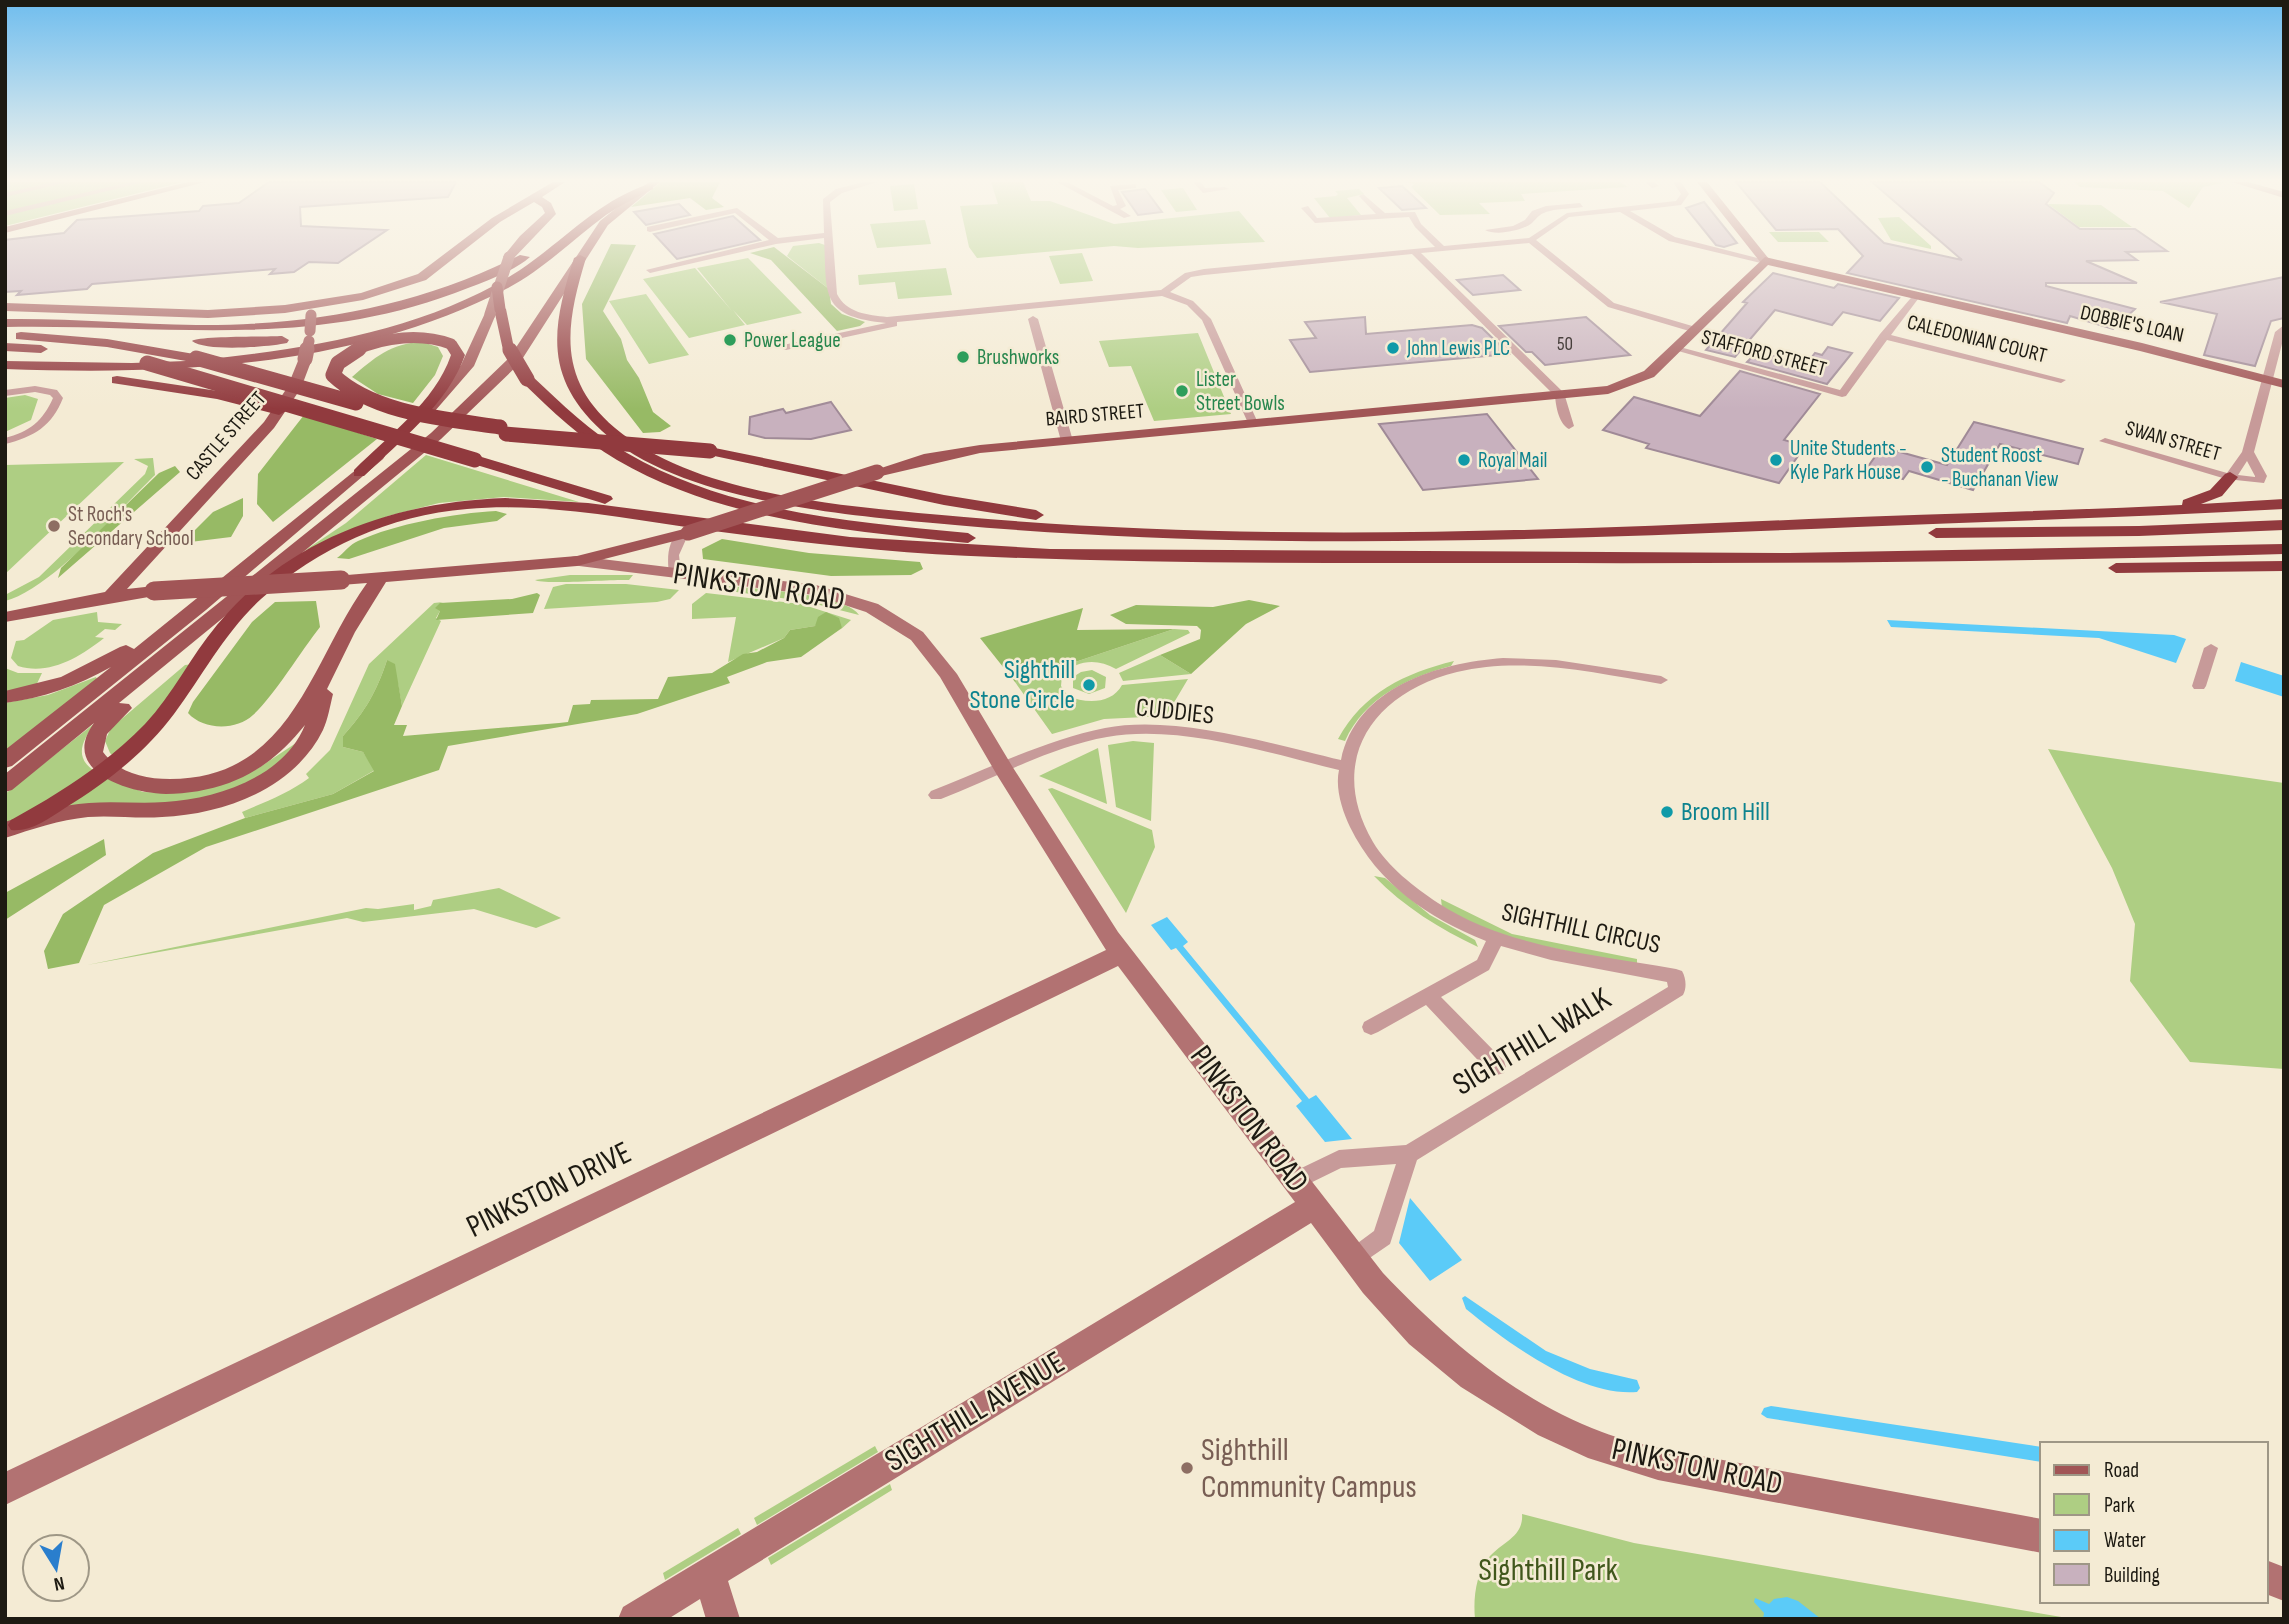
<svg xmlns="http://www.w3.org/2000/svg" width="2289" height="1624" font-family="'Sofia Sans Condensed',sans-serif">
<style>
.green{fill:#aece83}
.forest{fill:#97ba65}
.water{fill:#5bcbf8}
.building{fill:#c8b1be;stroke:#a08a97;stroke-width:2}
.lines{fill:none;stroke-linecap:round;stroke-linejoin:round}
.street{fill:#c79a99;fill-rule:evenodd}
.secondary{fill:#b27272;fill-rule:evenodd}
.primary{fill:#a15556;fill-rule:evenodd}
.highway{fill:#913a3e;fill-rule:evenodd}
.primary-bridge-far2{stroke:#a15556;stroke-width:11}
.primary-bridge-far1{stroke:#a15556;stroke-width:15}
.primary-bridge{stroke:#a15556;stroke-width:19}
.highway-bridge-far1{stroke:#913a3e;stroke-width:11}
.highway-bridge{stroke:#913a3e;stroke-width:15}
.leisure-dot{fill:#2e9e5b;stroke:#f4ebd4;stroke-width:2.5}
.culture-dot{fill:#0f9aa8;stroke:#f4ebd4;stroke-width:2.5}
.education-dot{fill:#8d6e63;stroke:#f4ebd4;stroke-width:2.5}
.labels{text-anchor:middle;dominant-baseline:central;stroke-width:5;stroke-linejoin:round;paint-order:stroke}
.far-number-label{font-size:19px;fill:#48403d}
.far-street-label{font-size:21px;fill:#1d1a12;stroke:#f4ebd4}
.far-leisure-label{font-size:21px;fill:#27864d;stroke:#f4ebd4;text-anchor:start}
.far-culture-label{font-size:21px;fill:#0d838f;stroke:#f4ebd4;text-anchor:start}
.far-education-label{font-size:21px;fill:#785e54;stroke:#f4ebd4;text-anchor:start}
.culture-label{font-size:26px;fill:#0d838f;stroke:#f4ebd4;text-anchor:end}
.street-label{font-size:26px;fill:#1d1a12;stroke:#f4ebd4}
.near-street-label{font-size:32px;fill:#1d1a12;stroke:#f4ebd4}
.near-education-label{font-size:32px;fill:#785e54;stroke:#f4ebd4;text-anchor:start}
.near-park-label{font-size:32px;fill:#41571c;stroke:#f4ebd4}
</style>
<rect width="100%" height="100%" fill="#f4ebd4"/>
<path class="green" d="M5 182H183L5 226Z
M991 182H1023L1031 201H1050L1114 224 1239 211 1265 242 1138 248 1114 246 977 258 969 247 960 206 998 204Z
M1405 182H1620L1628 187 1521 194 1525 201 1479 203 1490 214 1440 215 1411 187 1414 184Z
M2074 182H2218L2223 183 2203 187 2189 208 2163 191 2080 187Z
M914 184 918 209 894 211 890 186Z
M1183 188 1197 210 1176 212 1161 190Z
M1359 189 1364 194 1347 198 1361 215 1330 218 1314 198 1336 196 1338 194 1335 191Z
M2048 204 2101 205 2132 227H2079Z
M1899 217 1931 246V249L1891 240 1878 218Z
M925 220 931 244 877 248 870 224Z
M1769 232H1819L1829 242H1778Z
M819 243 828 246 829 289 787 256 793 246Z
M1082 253 1093 281 1060 284 1049 256Z
M748 258 802 313 747 325 733 310 745 325 689 338 643 279 695 268 732 311 697 268Z
M946 268 952 295 898 299 895 282 859 285 858 275Z
M646 294 689 355 649 364 609 301Z
M1198 333 1231 414 1154 421 1131 366 1109 367 1099 341Z
M25 395 38 399 31 420 5 432V398Z
M426 455 579 502 504 497 439 503 388 516 304 551 346 523Z
M153 458 155 475C120 509 50 590 5 601V595L39 577 145 474 148 466 134 459Z
M124 462 5 574V465Z
M570 575H633L629 580C612 579 543 585 535 580Z
M566 584H626L679 590 670 599 657 602 544 609 553 587Z
M731 586C756 589 845 594 859 615L804 601 714 589Z
M706 593 801 604 851 620 839 631 842 628 833 618 819 622 815 626 790 630 784 638 728 662 736 617 692 619V604Z
M443 602 440 603V611L436 618 441 621 402 706 398 684 387 660C377 691 365 712 343 736V747L363 752 375 770 333 794 245 818 242 812C265 802 289 793 309 778L306 774 330 750 369 664 434 603Z
M97 612 98 622 122 624 115 630 105 629 95 637 104 638C80 657 49 676 18 666L11 658 16 641 24 640 53 620Z
M1174 629 1188 630 1190 633 1116 669C1097 658 1077 660 1062 675L1061 686 1068 696C1086 704 1112 704 1122 685L1188 679 1166 716 1104 719 1052 734 1015 682Z
M1160 655 1191 674 1123 681 1119 673Z
M1454 661 1451 666C1408 678 1365 697 1345 741L1338 739C1363 693 1405 673 1454 661Z
M194 664 176 692 115 758 110 753 105 741 111 728 185 665Z
M5 668 18 673H42L34 690 5 694Z
M1092 670 1106 677 1105 688 1089 694 1073 688V677L1081 672Z
M96 677 97 679 5 751V703L48 695Z
M95 723C82 741 73 758 96 772L5 826V794Z
M1133 741 1154 743 1151 821 1116 807 1108 745Z
M296 743C244 815 136 805 57 810L105 777 143 792 178 793 257 769Z
M1098 748 1107 804 1039 776Z
M2048 749 2284 783V1069L2190 1062 2130 981 2135 924 2112 868Z
M1052 788 1152 830 1155 847 1126 913 1048 789Z
M1374 876 1385 878 1430 915 1475 940 1478 947C1440 929 1404 907 1374 876Z
M499 888 561 918 536 928 474 909 363 922 347 918 87 965 366 908 378 909 414 904V910L431 906 433 900Z
M1441 899 1512 934 1637 959V966L1501 937 1442 908Z
M875 1446 878 1452 757 1525 754 1518Z
M890 1484 892 1490 771 1565 768 1558Z
M1522 1514 1634 1543 2073 1619H1475C1473 1598 1476 1572 1490 1556 1503 1542 1524 1536 1522 1514Z
M738 1528 741 1534 665 1580 663 1573Z"/>
<path class="forest" d="M661 182H720L712 198 724 207 706 210 690 198 631 207Z
M611 244 636 245 603 311 621 339 627 360 639 378 653 412 671 426 660 432 643 433 586 359 582 304Z
M774 247 829 289 831 304 842 314 865 322 860 326 837 331 771 260 750 253Z
M422 342 438 347 443 356 435 375 413 403 378 394 352 377C374 358 391 343 422 342Z
M304 415 377 439 273 522 257 504 258 474Z
M175 466 180 472 58 578 61 568 159 473Z
M243 498V516L231 537 182 543 213 512Z
M496 511 507 514 497 521 444 528 349 559 337 558C344 553 350 544 358 541 395 524 455 513 496 511Z
M722 539 809 553 920 562 923 569 911 575 831 576 703 559 702 549Z
M537 593 540 595 533 613 436 620 440 611 435 608 440 603 512 599Z
M1249 600 1280 606 1246 624 1191 674 1160 655 1200 639 1201 630 1197 626 1126 624 1110 615 1136 605 1213 607Z
M316 601 320 627C301 651 274 696 253 715 236 731 203 730 188 713L193 702 252 622 275 602Z
M1083 608 1077 630 1174 629 1015 682 980 638Z
M826 612 839 618 842 628 801 657 767 662 727 677 730 683 637 714 448 746 439 770 206 847 104 905 79 963 48 969 44 951 63 914 153 853 245 818 333 794 374 771 363 752 343 747V736C365 712 377 691 387 660L395 664 402 706 394 725H407L403 736 559 723 568 722 573 705 590 704 591 700 658 699 668 677 712 673 743 654 757 652 784 638 790 630 815 626 818 617Z
M104 839 106 855 5 920V893Z"/>
<path class="water" d="M1887 620 2174 635 2186 639 2176 663 2099 638 1891 627Z
M2241 662 2284 676V697L2235 681Z
M1167 917 1188 942 1183 946 1309 1099 1316 1095 1352 1139 1325 1142 1296 1106 1302 1101 1176 948 1171 950 1151 925Z
M1410 1198 1462 1260 1430 1281 1399 1243Z
M1465 1296 1546 1351 1590 1369 1637 1380 1640 1388 1637 1392C1580 1397 1508 1343 1466 1309L1462 1298Z
M1771 1406 2042 1447V1462L1767 1418 1761 1414 1764 1408Z
M1787 1597 1798 1601 1821 1619H1763L1764 1613 1754 1602 1755 1598 1769 1604 1774 1599Z"/>
<path class="building" d="M269 182H456L448 197 300 207 301 226 387 230 338 263 309 262 294 272 270 274 275 269 92 284 87 289 17 295 21 291 5 292V240L64 233 77 220 199 211 203 206 239 203Z
M1736 182H1820L1884 243 1962 260 1872 182H2039L2054 193 2046 204 2080 229H2135L2167 251 2126 252 2137 260 2086 261 2137 283H2046V286L2135 309 2113 329 2070 316 2067 323 1847 273 1863 256 1838 229 1776 230Z
M1402 186 1426 208 1402 210 1379 188Z
M1145 189 1162 212 1138 215 1122 192Z
M1704 202 1737 243 1724 247 1716 245 1686 208Z
M679 204 690 215 646 225 634 212Z
M733 216 760 240 677 259 654 234Z
M1773 273 1834 288 1838 284 1899 298 1880 321 1843 312 1832 325 1775 310 1735 357 1706 350 1747 303 1743 302Z
M1503 275 1520 290 1473 295 1457 280Z
M2284 277V318L2271 321 2255 366 2204 355 2217 314 2160 302Z
M1365 317 1366 334 1472 325 1482 328 1509 354 1310 372 1290 340 1316 338 1305 322Z
M1586 317 1630 355 1545 365 1532 352H1526L1499 326Z
M1828 347 1852 353 1827 384 1747 362 1757 352 1806 365 1815 353 1822 355Z
M1740 371 1820 394 1784 440 1805 446 1779 483 1646 448 1649 444 1603 430 1634 397 1700 416Z
M831 402 851 430 811 439 765 438 749 434 750 417 783 409 786 413Z
M1487 414 1538 479 1423 490 1379 424Z
M1974 422 2083 449 2078 464 2000 444 1973 490 1909 471 1903 479 1867 468 1882 447 1947 465Z"/>
<g class="lines">
<path class="street" d="M54 182H68L5 197V193Z
M131 182H144L5 216V211Z
M864 182H877L842 193 830 202 837 294C846 313 868 315 887 317L1161 290 1185 273 1204 269 1435 247 1415 227 1409 217 1315 223 1301 208 1308 206 1317 218 1376 214 1359 196 1363 194 1385 213 1415 212 1421 224 1444 246 1529 238 1567 213 1676 201 1681 194 1673 182H1681L1689 194 1681 205 1630 211 1675 237 1769 261 1765 264 1669 241 1620 212 1569 217 1536 240 1614 303 1699 328V332L1696 333 1608 307 1529 243 1421 253 1564 393 1574 426 1569 429C1559 424 1556 407 1555 396L1412 254 1204 275 1191 277 1170 292 1193 301 1211 319 1258 423 1253 426 1248 423 1202 320 1187 305 1162 296 897 322V326L786 350 783 349V345L886 323C819 316 827 295 824 238L776 244 650 273 646 270 769 240 735 213 650 232 647 231V227L737 208 778 238 824 233 823 199 836 189Z
M1057 182H1067L1113 206 1117 205 1110 186 1136 184V188L1118 190 1126 206 1120 209 1131 216 1124 218Z
M1193 182H1201L1205 188 1225 187 1229 189 1203 193Z
M1645 182H1654L1659 186 1652 188Z
M1580 203 1583 207C1572 209 1560 208 1550 211 1540 213 1538 217 1532 223 1522 231 1496 236 1485 230L1513 226 1525 220 1532 211 1546 206Z
M1916 292 1921 295 1891 335 2066 380 2061 383 1887 340 1846 396 1842 397 1671 349 1676 346 1840 390 1880 334Z
M1033 316 1038 319 1073 441 1071 443 1061 441 1028 319Z
M2284 325V336L2254 452 2267 476 2264 483 2226 479 2099 441 2105 438 2227 473 2242 452 2275 332ZM2247 461 2255 476V477L2238 475Z
M35 386 57 390 63 398C52 426 34 437 5 444V438C29 432 43 421 53 398L50 395 35 392 5 396V390Z
M682 531 688 535 679 555 681 573 675 577 669 573C667 559 667 538 682 531Z
M2211 644 2218 648 2206 686 2204 689H2194L2192 686 2204 648Z
M1503 658 1556 660 1661 676 1668 680 1661 684C1595 673 1523 656 1457 672 1372 693 1326 761 1373 842 1388 867 1414 887 1438 903 1507 948 1597 955 1676 969L1682 971C1686 978 1687 988 1683 995L1417 1160 1390 1244 1355 1268 1347 1265 1344 1258 1347 1251 1374 1231 1396 1164 1341 1168 1296 1190 1289 1188 1286 1181 1289 1174 1339 1150 1406 1145 1668 987 1667 982 1551 960 1501 946 1489 970 1441 997 1504 1061 1506 1067 1504 1073 1497 1075 1490 1073 1426 1005 1378 1032 1371 1035 1364 1032 1362 1027 1364 1022 1477 960 1486 941C1428 918 1378 884 1350 827 1342 810 1335 788 1339 770 1269 753 1179 724 1107 737 1050 747 995 778 941 799H931L928 795 931 791C988 769 1045 740 1105 728 1174 714 1273 744 1341 760 1356 687 1438 663 1503 658Z"/>
<path class="secondary" d="M188 182H205L5 233V227Z
M1697 182H1707L1769 259V263H1761Z
M2232 182H2248L2284 192V198Z
M577 556 816 585 878 604 923 632 957 674 1012 766 1118 932 1383 1273C1445 1338 1516 1400 1602 1432 1620 1439 1639 1443 1658 1448L2042 1519V1553L1658 1480 1588 1458 1538 1435 1461 1387 1409 1344 1363 1293 1311 1223 728 1581 740 1619H706L700 1599 668 1619H618L623 1607 1295 1202 1118 966 5 1505V1472L1106 950 997 775 940 677 911 640 866 612 814 595 571 565 569 561 571 557Z
M2266 1560 2284 1567V1601L2266 1594Z"/>
<path class="primary" d="M553 182H565L542 197 551 203 556 214 513 259 503 257 520 236 545 213 542 207 534 202 500 222 426 280 363 300 285 313 208 318 5 311V303L208 310 285 305 361 293 418 274 492 218Z
M649 182H660L608 225 519 364 441 439 119 703 129 704 132 708 107 734 103 752C119 773 144 779 170 779 292 779 310 662 367 583L341 585 332 580 335 576 577 556 688 528 696 533 694 536 577 566 386 582 355 632 327 689 333 694C330 706 328 719 323 730 294 789 224 814 162 817 137 819 113 815 88 817 59 820 33 829 5 838V822C32 812 61 805 89 803 115 801 140 804 165 802 217 799 284 777 305 725 284 751 261 771 229 783 209 790 187 794 166 794 128 793 59 771 94 723L12 790 5 792V774L431 433 509 358 600 221Z
M1765 257 2142 343 2284 380V388L2140 351 1768 265 1654 377 1608 394 980 453 877 477 869 472 924 454 980 445 1607 386 1644 371Z
M486 311 496 314 474 366 428 419H418V413L461 365Z
M300 356 312 359 301 388 274 428 127 589 154 586 163 591 160 595 5 622V612L105 592 264 422 287 388Z
M378 452 385 456 383 459 206 610 12 766 5 768V750L111 667C77 686 43 698 5 703V691L61 677 120 647 126 645 134 649Z"/>
<path class="highway" d="M649 184 653 185V189C637 197 621 205 606 215 573 239 544 269 508 288 354 368 176 375 5 369V361L132 363 186 361 107 347 16 339V333L21 332 107 339 194 354 199 355V360C305 349 419 332 512 275 558 247 596 201 649 184Z
M520 255 530 257C514 271 488 280 468 288 311 351 168 324 5 327V319C69 318 133 324 196 325 310 326 419 306 520 255Z
M580 255 586 258C566 324 556 378 615 428 701 499 857 507 964 517 1246 542 1527 532 1809 519 1933 514 2058 511 2182 505L2183 500 2210 490 2225 474 2230 472 2238 477 2222 496 2201 504 2284 499V509C2141 517 1999 521 1857 527 1556 540 1256 552 955 525 853 516 680 503 602 431 543 377 552 327 574 258Z
M500 305 506 309 515 353 503 350 494 309Z
M282 336 289 340 287 343C268 347 206 352 192 341 199 336 267 337 282 336Z
M451 340 456 341 465 355C448 404 400 441 364 476H354V470C388 436 435 402 451 355L444 344Z
M5 343 41 345 48 349 41 353 5 351Z
M117 376 218 391 286 411 279 415 217 399 112 383V377Z
M522 376H532C562 404 591 433 627 453 730 513 853 522 968 533L976 538 968 543C849 531 722 521 617 460 581 439 552 411 522 382Z
M710 447 944 495 1036 510 1044 515 1036 520 944 505 705 454 703 451Z
M475 455 611 496 613 499 605 504 599 502 470 463 467 460Z
M505 498 588 503 850 537 1050 549 1789 553 2284 544V554C2023 562 1762 564 1500 563 1332 563 1163 564 994 557 898 554 802 543 706 530 627 519 547 502 467 509 390 515 318 548 261 599 225 632 203 675 174 714 145 753 106 783 65 808 48 819 31 832 11 830L8 825 11 820C60 793 106 764 145 724 173 694 191 656 217 625 289 538 395 502 505 498Z
M2284 520V530L2139 536 1936 538 1928 533 1936 528 2139 526Z
M2284 561V571L2116 573 2108 568 2116 563Z"/>
<path class="primary-bridge-far2" d="M490 314 509 257
M310 331 311 315
M307 350 309 341"/>
<path class="primary-bridge-far1" d="M305 359 307 349
M688 533 877 472"/>
<path class="primary-bridge" d="M154 591 341 580"/>
<path class="highway-bridge-far1" d="M497 287 500 309
M356 350C385 337 421 333 451 344"/>
<path class="highway-bridge" d="M359 349 338 363 333 375C374 414 446 419 500 427
M510 350 527 379
M196 358 356 403
M147 363 475 460
M506 434 710 451"/>
</g>
<linearGradient id="sky" x2="0" y2="1"><stop stop-color="#6fbdee"/><stop offset="0.44" stop-color="#faf6ec"/><stop offset="1" stop-color="#faf6ec" stop-opacity="0"/></linearGradient>
<rect width="2289" height="409" fill="url(#sky)"/>
<g class="leisure-dot">
<circle cx="730" cy="340" r="7"/>
<circle cx="963" cy="357" r="7"/>
<circle cx="1182" cy="391" r="7"/>
</g>
<g class="culture-dot">
<circle cx="1393" cy="348" r="7"/>
<circle cx="1464" cy="460" r="7"/>
<circle cx="1776" cy="460" r="7"/>
<circle cx="1927" cy="467" r="7"/>
<circle cx="1089" cy="685" r="7"/>
<circle cx="1667" cy="812" r="7"/>
</g>
<g class="education-dot">
<circle cx="54" cy="526" r="7"/>
<circle cx="1187" cy="1468" r="7"/>
</g>
<g class="labels">
<g class="far-number-label">
<text x="1565" y="344">50</text>
</g>
<g class="far-street-label">
<text transform="translate(2132 324) rotate(13)">DOBBIE'S LOAN</text>
<text transform="translate(1977 339) rotate(14)">CALEDONIAN COURT</text>
<text transform="translate(1764 353) rotate(15)">STAFFORD STREET</text>
<text transform="translate(1095 415) rotate(-5)">BAIRD STREET</text>
<text transform="translate(226 436) rotate(-49)">CASTLE STREET</text>
<text transform="translate(2173 441) rotate(16)">SWAN STREET</text>
</g>
<g class="far-leisure-label">
<text x="744" y="340">Power League</text>
<text x="977" y="357">Brushworks</text>
<text x="1196" y="379">Lister<tspan x="1196" dy="24">Street Bowls</tspan></text>
</g>
<g class="far-culture-label">
<text x="1407" y="348">John Lewis PLC</text>
<text x="1790" y="448">Unite Students -<tspan x="1790" dy="24">Kyle Park House</tspan></text>
<text x="1941" y="455">Student Roost<tspan x="1941" dy="24">- Buchanan View</tspan></text>
<text x="1478" y="460">Royal Mail</text>
</g>
<g class="far-education-label">
<text x="68" y="514">St Roch's<tspan x="68" dy="24">Secondary School</tspan></text>
</g>
<g class="culture-label">
<text x="1075" y="670">Sighthill<tspan x="1075" dy="30">Stone Circle</tspan></text>
<text x="1681" y="812" text-anchor="start">Broom Hill</text>
</g>
<g class="street-label">
<text transform="translate(1175 712) rotate(6)">CUDDIES</text>
<text transform="translate(1581 929) rotate(12)">SIGHTHILL CIRCUS</text>
</g>
<g class="near-street-label">
<text transform="translate(759 587) rotate(9)">PINKSTON ROAD</text>
<text transform="translate(1532 1042) rotate(-31)">SIGHTHILL WALK</text>
<text transform="translate(1249 1119) rotate(53)">PINKSTON ROAD</text>
<text transform="translate(549 1190) rotate(-26)">PINKSTON DRIVE</text>
<text transform="translate(975 1412) rotate(-31)">SIGHTHILL AVENUE</text>
<text transform="translate(1697 1467) rotate(12)">PINKSTON ROAD</text>
</g>
<g class="near-education-label">
<text x="1201" y="1450">Sighthill<tspan x="1201" dy="37">Community Campus</tspan></text>
</g>
<g class="near-park-label">
<text x="1548" y="1570">Sighthill Park</text>
</g>
</g>
<rect width="2289" height="1624" fill="none" stroke="#1d1a12" stroke-width="14"/>
<rect x="2040" y="1442" width="228" height="161" fill="#f4ebd4" stroke="#9e9786" stroke-width="2"/>
<rect x="2054" y="1465" width="35" height="10" fill="#a15556" stroke="#9e9786" stroke-width="2"/>
<text x="2104" y="1477" font-size="21" fill="#1d1a12">Road</text>
<rect x="2054" y="1494" width="35" height="21" fill="#aece83" stroke="#9e9786" stroke-width="2"/>
<text x="2104" y="1512" font-size="21" fill="#1d1a12">Park</text>
<rect x="2054" y="1530" width="35" height="21" fill="#5bcbf8" stroke="#9e9786" stroke-width="2"/>
<text x="2104" y="1547" font-size="21" fill="#1d1a12">Water</text>
<rect x="2054" y="1564" width="35" height="21" fill="#c8b1be" stroke="#9e9786" stroke-width="2"/>
<text x="2104" y="1582" font-size="21" fill="#1d1a12">Building</text>
<g transform="translate(56 1568) rotate(169)"><circle r="33" fill="#f4ebd4" stroke="#9e9786" stroke-width="2"/>
<path d="M0-5L12 26L0 18L-12 26Z" fill="#2a7ecd"/>
<text y="-10" font-size="19" font-weight="bold" text-anchor="middle" fill="#1d1a12">N</text>
</g>
</svg>
